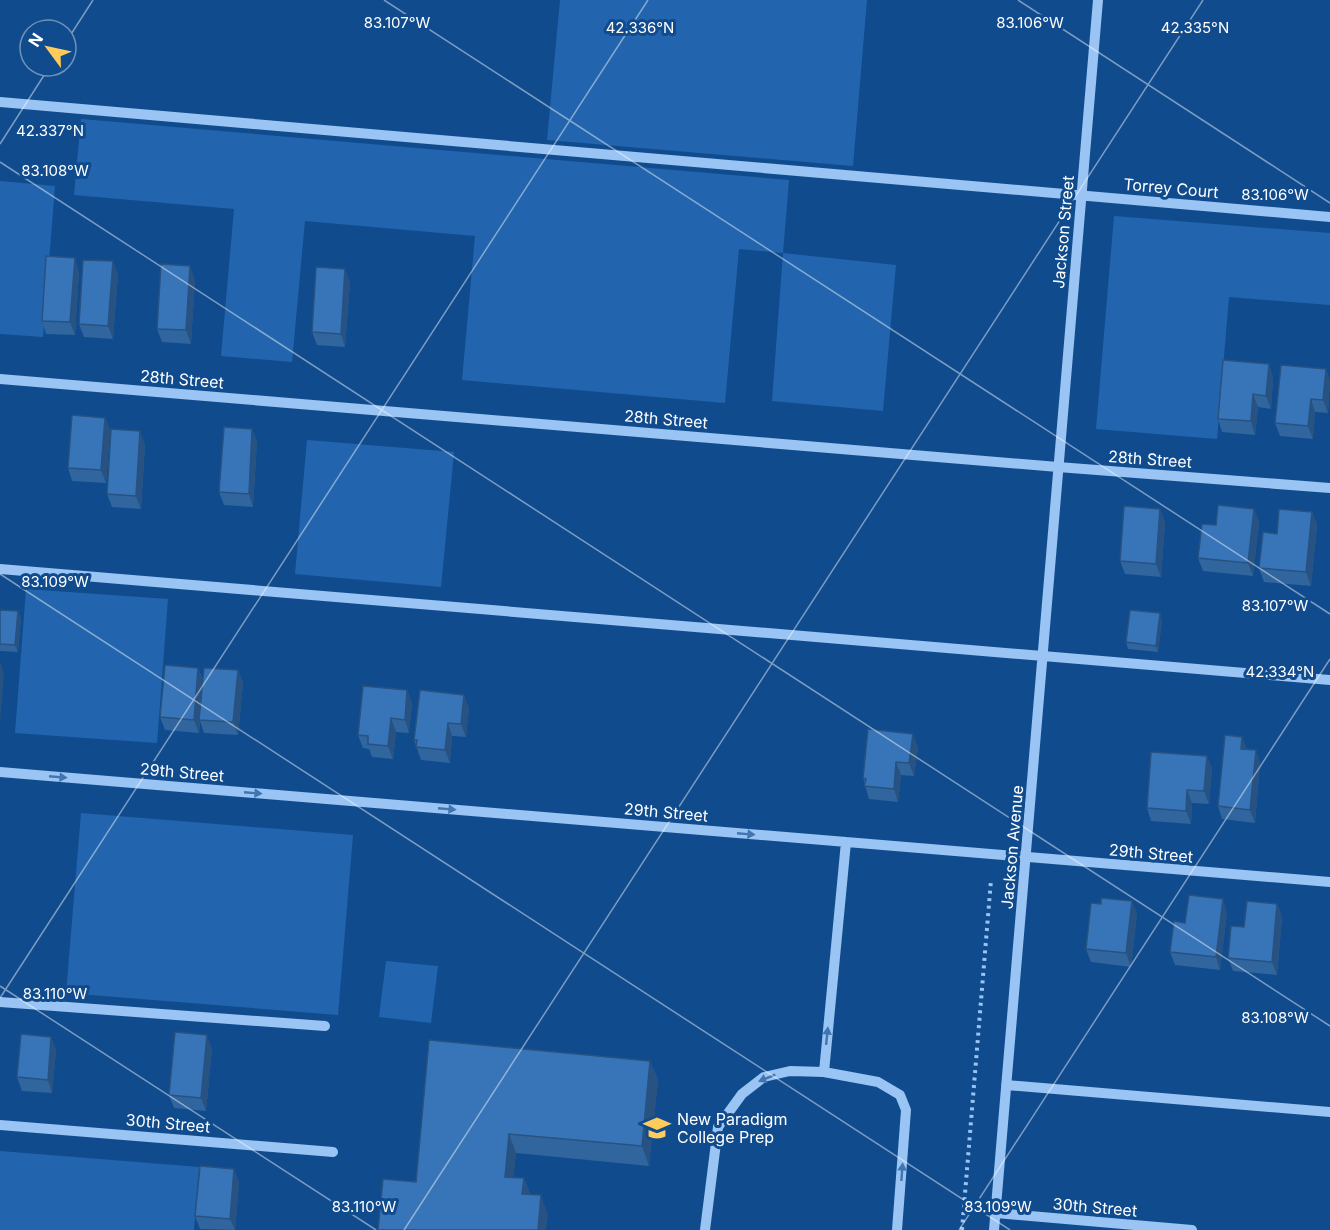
<svg xmlns="http://www.w3.org/2000/svg" width="1330" height="1230" font-family="Inter,sans-serif">
<style>
.green{fill:#2265ae}
.lines{fill:none;stroke-linecap:round;stroke-linejoin:round}
.path{stroke:#99c4f3;stroke-width:4;stroke-dasharray:3 4.5;stroke-linecap:butt}
.minor{stroke:#99c4f3;stroke-width:10}
.wall{fill:#30659e}
.shaded-wall{fill:#275281}
.building{fill:#3875b8;stroke:#275281;stroke-width:1.5}
.oneway{fill:#4075b1}
.ticks{fill:none;stroke:#fff;stroke-width:1.5;stroke-opacity:0.45}
.labels{text-anchor:middle;dominant-baseline:central;stroke-width:6;stroke-linejoin:round;paint-order:stroke}
.street-label{font-size:16px;fill:#fff;stroke:#104b8e}
.poi-label{font-size:16px;fill:#fff;stroke:#104b8e;text-anchor:start}
.ticks-label{font-size:15px;text-anchor:middle;fill:#fff;stroke:#104b8e;stroke-width:6;stroke-linejoin:round;paint-order:stroke}
</style>
<rect width="100%" height="100%" fill="#104b8e"/>
<path class="green" d="M560 0H867L853 166 547 140Z
M81 119 789 180 783 253 896 265 883 411 772 401 783 253 739 249 725 403 462 380 475 236 305 221 292 362 221 356 234 209 74 195Z
M0 181 55 186 43 337 0 334Z
M1114 216 1330 233V305L1229 297 1217 439 1096 429Z
M307 440 454 452 441 587 295 574Z
M26 589 168 599 157 743 15 733Z
M81 813 353 835 338 1015 66 993Z
M386 961 438 966 431 1023 379 1017Z
M0 1151 199 1167 194 1230H0Z"/>
<g class="lines">
<path class="path" d="M962 1230 991 880"/>
<path class="minor" d="M0 102 1330 217
M0 379 1058 467 1330 488
M0 569 1330 680
M0 772 1330 882
M846 842 824 1072 878 1082 900 1095 906 1110 897 1230
M0 1002 325 1026
M1006 1085 1330 1112
M0 1125 333 1152
M996 1213 1192 1230
M705 1230 718 1127 742 1094 764 1077 790 1071 824 1072
M994 1230 1098 0"/>
</g>
<path class="wall" d="M79 271 75 335 46 334 42 321Z
M118 274 113 339 84 337 79 324Z
M195 279 191 344 162 342 157 329Z
M350 282 345 347 317 345 312 332Z
M1269 364 1273 378 1271 409 1258 407 1255 435 1222 432 1218 419Z
M1326 369 1330 380 1328 413 1315 412 1313 439 1280 436 1275 423Z
M105 418 110 431 106 483 72 481 68 468Z
M252 429 257 442 253 507 224 505 219 492Z
M145 444 141 509 112 507 107 494Z
M1160 509 1165 522 1161 577 1125 574 1120 561Z
M1254 509 1259 522 1253 576 1203 571 1198 558 1216 525Z
M1312 512 1317 525 1311 586 1264 582 1259 568 1277 534Z
M0 610 18 611 21 618 18 652 0 651Z
M1162 620 1158 652 1128 649 1126 642Z
M198 668 203 680 238 670 243 683 238 735 204 733 200 721 199 733 165 730 160 717Z
M407 690 412 703 409 733 396 732 393 759 372 757 369 749 363 748 358 735Z
M469 708 466 737 452 736 450 763 421 760 414 740Z
M1242 737 1247 750H1256L1260 763 1255 823 1222 819 1218 806Z
M918 747 914 776 901 775 898 802 869 799 863 778Z
M1207 756 1212 769 1209 804 1192 803 1191 824 1151 821 1147 808Z
M1277 904 1282 917 1277 975 1233 971 1228 958 1244 927Z
M1227 912 1220 970 1175 965 1170 952 1185 923Z
M1137 914 1131 967 1091 962 1086 949Z
M51 1037 56 1050 52 1093 22 1091 17 1077Z
M212 1048 206 1111 174 1108 169 1095Z
M650 1061 658 1080 649 1166 516 1153 513 1177 524 1178 530 1194 548 1215 416 1182Z
M234 1169 239 1182 235 1230 200 1229 195 1216Z"/>
<path class="shaded-wall" d="M75 258 79 271 75 335 70 322Z
M113 261 118 274 113 339 108 326Z
M190 266 195 279 191 344 186 330Z
M345 269 350 282 345 347 341 334Z
M1269 364 1273 378 1271 409 1266 396Z
M1326 369 1330 380 1328 413 1323 400Z
M1253 394 1258 407 1255 435 1251 421Z
M1311 399 1315 412 1313 439 1308 426Z
M105 418 110 431 106 483 101 470Z
M252 429 257 442 253 507 249 494Z
M140 431 145 444 141 509 136 496Z
M1160 509 1165 522 1161 577 1156 564Z
M1254 509 1259 522 1253 576 1248 563Z
M1312 512 1317 525 1311 586 1306 572Z
M18 611 21 618 18 652 15 645Z
M1160 613 1162 620 1158 652 1156 646Z
M0 661 4 673 0 724Z
M198 668 203 681 199 733 194 720Z
M238 670 243 683 238 735 233 722Z
M407 690 412 703 409 733 405 720Z
M464 695 469 708 466 737 461 724Z
M391 718 396 732 393 759 388 746Z
M448 723 452 736 450 763 445 750Z
M913 734 918 747 914 776 909 763Z
M1242 737 1247 750 1241 749Z
M1256 750 1260 763 1255 823 1250 810Z
M1207 756 1212 769 1209 804 1204 791Z
M896 762 901 775 898 802 894 789Z
M1187 790 1192 803 1191 824 1186 811Z
M1223 899 1227 912 1220 970 1216 957Z
M1132 901 1137 914 1131 967 1126 953Z
M1277 904 1282 917 1277 975 1272 962Z
M207 1035 212 1048 206 1111 201 1098Z
M51 1037 56 1050 52 1093 48 1080Z
M650 1061 658 1080 649 1166 642 1146Z
M509 1134 516 1153 512 1196 505 1177Z
M234 1169 239 1182 235 1230 230 1219Z
M524 1178 531 1197 522 1194Z
M541 1195 548 1215 546 1230H538Z"/>
<path class="building" d="M46 256 75 258 70 322 42 321Z
M83 260 113 261 108 326 79 324Z
M161 264 190 266 186 330 157 329Z
M316 267 345 269 341 334 312 332Z
M1223 360 1269 364 1266 396 1253 394 1251 421 1218 419Z
M1281 365 1326 369 1323 400 1311 399 1308 426 1275 423Z
M72 415 105 418 101 470 68 468Z
M224 427 252 429 249 494 219 492Z
M111 429 140 431 136 496 107 494Z
M1218 505 1254 509 1248 563 1198 558 1202 524 1216 525Z
M1124 506 1160 509 1156 564 1120 561Z
M1279 509 1312 512 1306 572 1259 568 1263 532 1277 534Z
M0 610 18 611 15 645 0 644Z
M1130 610 1160 613 1156 646 1126 642Z
M165 665 198 668 194 720 160 717Z
M204 668 238 670 233 722 199 720Z
M363 686 407 690 405 720 391 718 388 746 368 744V736L358 735Z
M420 690 464 695 461 724 448 723 445 750 416 747 417 740H414Z
M868 729 913 734 909 763 896 762 894 789 864 786 866 779 863 778Z
M1225 735 1242 737 1241 749 1256 750 1250 810 1218 806Z
M1151 752 1207 756 1204 791 1187 790 1186 811 1147 808Z
M1189 895 1223 899 1216 957 1170 952 1174 921 1185 923Z
M1101 898 1132 901 1126 953 1086 949 1091 903 1101 904Z
M1247 901 1277 904 1272 962 1228 958 1231 926 1244 927Z
M175 1032 207 1035 201 1098 169 1095Z
M21 1034 51 1037 48 1080 17 1077Z
M429 1040 650 1061 642 1146 509 1134 505 1177 524 1178 522 1194 541 1195 538 1230H378L383 1179 416 1182Z
M200 1166 234 1169 230 1219 195 1216Z"/>
<defs><path id="oneway-solid" d="M-6-.8H1V-3.2L6.5 0L1 3.2V.8H-6Z" transform="scale(1.5)"/></defs>
<g class="oneway">
<use href="#oneway-solid" transform="translate(58 777) rotate(5)"/>
<use href="#oneway-solid" transform="translate(253 793) rotate(5)"/>
<use href="#oneway-solid" transform="translate(447 809) rotate(5)"/>
<use href="#oneway-solid" transform="translate(746 834) rotate(5)"/>
<use href="#oneway-solid" transform="translate(827 1036) rotate(-84)"/>
<use href="#oneway-solid" transform="translate(767 1078) rotate(158)"/>
<use href="#oneway-solid" transform="translate(902 1172) rotate(-86)"/>
</g>
<path class="ticks" d="M384 0 1330 614M1018 0 1330 203M66 42 93 0M0 144 50 66M0 162 1330 1026M0 574 1010 1230M0 986 376 1230M0 998 648 0M404 1230 1203 0M959 1230 1330 659"/>
<defs>
<symbol id="school-bare" viewBox="-9 -9 18 18"><path d="M0-5L7-2L0 1L-7-2ZM-4 1L0 2.5L4 1V4Q0 6-4 4Z" fill="#ffcb5b" stroke="#104b8e" stroke-width="2.5" paint-order="stroke"/></symbol>
</defs>
<g fill-rule="evenodd">
<use href="#school-bare" x="638" y="1109" width="38" height="38"/>
</g>
<g class="labels">
<g class="street-label">
<text transform="translate(1171 188) rotate(5)">Torrey Court</text>
<text transform="translate(1063 232) rotate(-85)">Jackson Street</text>
<text transform="translate(182 379) rotate(5)">28th Street</text>
<text transform="translate(666 419) rotate(5)">28th Street</text>
<text transform="translate(1150 459) rotate(4)">28th Street</text>
<text transform="translate(182 772) rotate(5)">29th Street</text>
<text transform="translate(666 812) rotate(5)">29th Street</text>
<text transform="translate(1012 847) rotate(-85)">Jackson Avenue</text>
<text transform="translate(1151 853) rotate(5)">29th Street</text>
<text transform="translate(168 1123) rotate(5)">30th Street</text>
<text transform="translate(1095 1207) rotate(5)">30th Street</text>
</g>
<g class="poi-label">
<text x="677" y="1119">New Paradigm<tspan x="677" dy="18">College Prep</tspan></text>
</g>
</g>
<g class="ticks-label">
<text x="397" y="28">83.107°W</text>
<text x="1030" y="28">83.106°W</text>
<text x="640" y="33">42.336°N</text>
<text x="1195" y="33">42.335°N</text>
<text x="50" y="136">42.337°N</text>
<text x="55" y="176">83.108°W</text>
<text x="1275" y="200">83.106°W</text>
<text x="55" y="587">83.109°W</text>
<text x="1275" y="611">83.107°W</text>
<text x="1280" y="677">42.334°N</text>
<text x="55" y="999">83.110°W</text>
<text x="1275" y="1023">83.108°W</text>
<text x="364" y="1212">83.110°W</text>
<text x="998" y="1212">83.109°W</text>
</g>
<g transform="translate(48 48) rotate(303)"><circle r="28" fill="#104b8e" stroke="#7093bb" stroke-width="1.5"/>
<path d="M0-4.5L10 22L0 15L-10 22Z" fill="#ffcb5b"/>
<text y="-9" font-size="16" font-weight="bold" text-anchor="middle" fill="#ffffff">N</text>
</g>
</svg>
